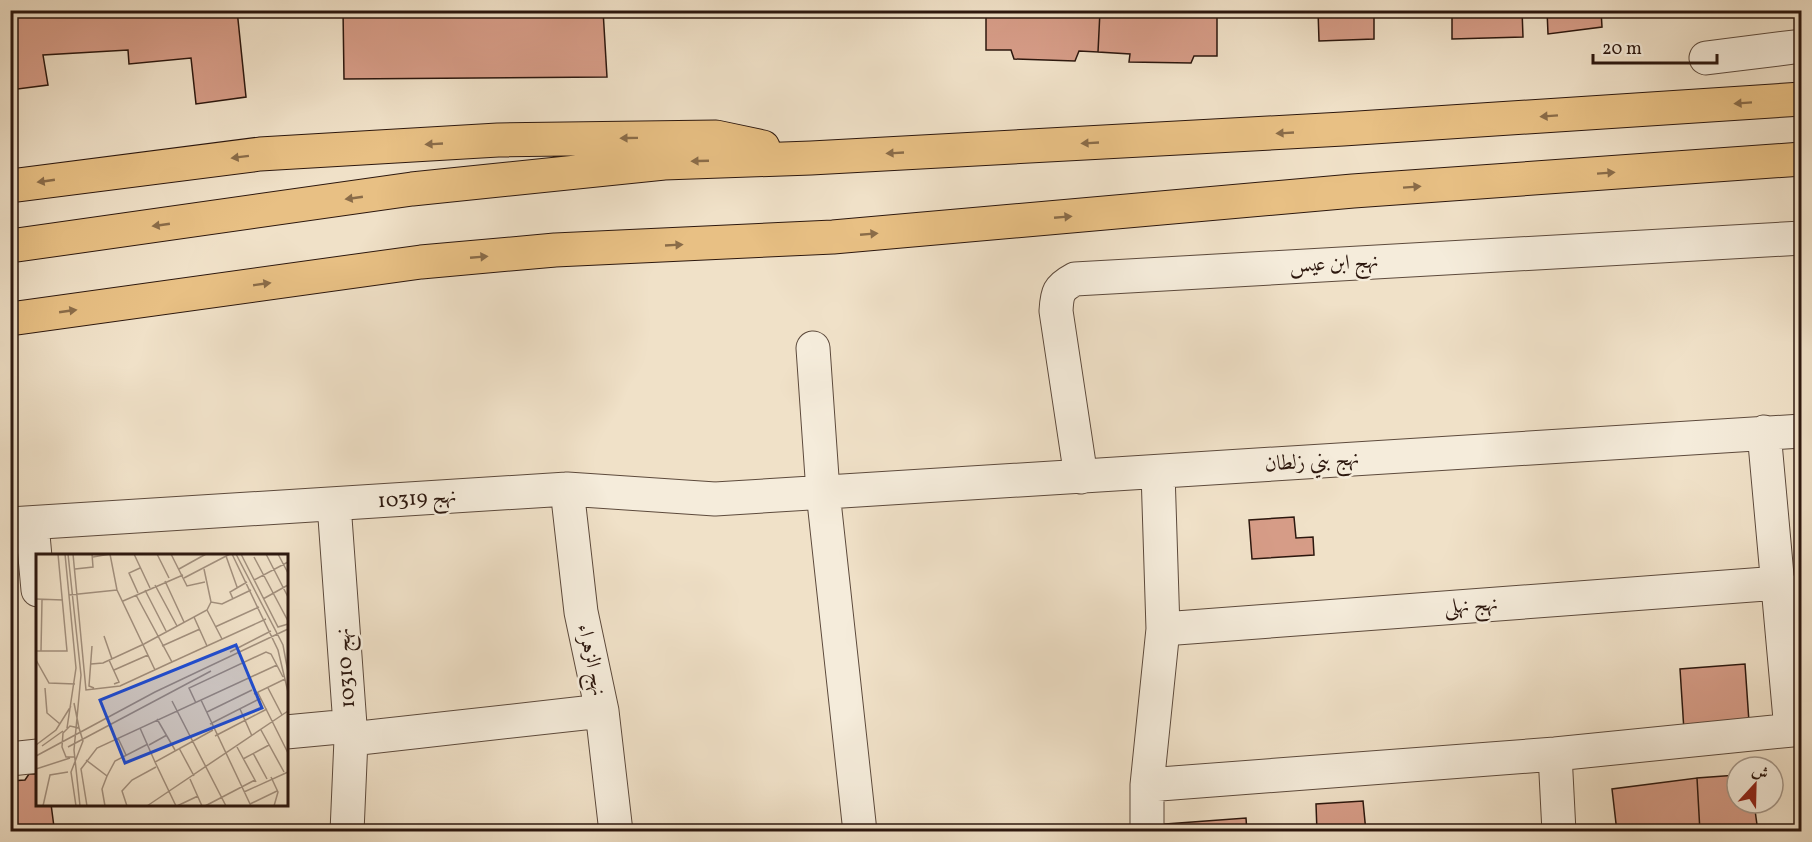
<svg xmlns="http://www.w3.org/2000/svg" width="1812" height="842" font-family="Vollkorn,Amiri,serif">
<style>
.building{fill:#d69c87;stroke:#2c170e;stroke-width:1.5}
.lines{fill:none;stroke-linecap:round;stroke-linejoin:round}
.minor-casing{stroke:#5d4a3c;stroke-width:35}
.trunk-casing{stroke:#2c170e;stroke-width:35}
.minor{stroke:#f5ecdb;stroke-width:33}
.trunk{stroke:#e8c084;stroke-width:33}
.oneway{fill:#8a6c49}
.labels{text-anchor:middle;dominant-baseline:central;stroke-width:5;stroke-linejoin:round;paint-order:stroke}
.street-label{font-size:21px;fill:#2c170e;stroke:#f5ecdb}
.inset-road{fill:none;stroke:#a2907e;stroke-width:1.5}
.view{fill:#1d4ed8;fill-opacity:0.15;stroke:#1d4ed8;stroke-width:3}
.inset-edge{fill:none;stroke:#2c170e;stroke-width:3}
</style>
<rect width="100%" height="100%" fill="#f0e1c8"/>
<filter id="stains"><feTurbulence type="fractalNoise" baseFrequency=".00333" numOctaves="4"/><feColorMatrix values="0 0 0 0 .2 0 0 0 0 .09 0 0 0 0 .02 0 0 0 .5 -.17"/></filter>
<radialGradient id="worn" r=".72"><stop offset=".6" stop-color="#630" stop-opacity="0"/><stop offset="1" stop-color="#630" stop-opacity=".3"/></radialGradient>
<path class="building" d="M10 10H237L246 97 196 104 191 58 129 64 128 50 43 55 48 85 10 90Z
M343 10H603L607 77 344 79Z
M986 10 1100 11 1098 52 1079 51 1075 61 1014 59 1011 50H986Z
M1200 10V13H1217V56H1194L1191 63 1129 62 1130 54 1098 52 1100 11Z
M1318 10H1374V39L1319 41Z
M1452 10H1522L1523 37 1452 39Z
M1547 10H1601L1602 27 1548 34Z
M1797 309H1802V387Z
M1294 517 1296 538 1313 537 1314 555 1252 559 1249 520Z
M1745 664 1749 722 1684 731 1680 669Z
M29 774H38V804H51L54 827 10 829V781L25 780Z
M1737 775V803H1754L1758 832H1700L1697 778Z
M1697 778 1700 832H1617L1612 789Z
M1363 801 1366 832H1317L1316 804Z
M1246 818 1247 832H1152V825Z
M1802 828V832H1778Z"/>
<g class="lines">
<defs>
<path id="minor" d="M1706 58 1802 46
M813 348 823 492 860 832
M1764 432 1791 730
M1081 477 1056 311C1057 293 1058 288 1075 279L1802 238
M567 489 581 612 602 711 616 832
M334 504 351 739 347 832
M10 524 567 489 715 499 1802 431
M32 524 38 590
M1163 629 1779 583
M286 732 350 726
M351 739 602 711
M1555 754 1559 832
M10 759 38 756
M1147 785 1555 754 1802 729
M1147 832V785L1163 629 1158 472"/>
<path id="trunk" d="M10 186 260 154 498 140 716 137 763 147
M10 246 412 189 664 163 811 158 1343 129 1802 99
M10 319 421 262 555 250 833 237 1353 191 1802 159"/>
</defs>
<use href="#minor" class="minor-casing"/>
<use href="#trunk" class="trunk-casing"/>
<use href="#minor" class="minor"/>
<use href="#trunk" class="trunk"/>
</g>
<defs><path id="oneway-solid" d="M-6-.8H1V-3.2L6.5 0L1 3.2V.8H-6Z" transform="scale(1.5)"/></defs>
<g class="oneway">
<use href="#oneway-solid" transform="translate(1743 103) rotate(176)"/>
<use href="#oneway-solid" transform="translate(1549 116) rotate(176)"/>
<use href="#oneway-solid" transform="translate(1285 133) rotate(177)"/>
<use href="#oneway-solid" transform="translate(629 138) rotate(179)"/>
<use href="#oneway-solid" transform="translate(1090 143) rotate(177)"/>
<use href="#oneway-solid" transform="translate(434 144) rotate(177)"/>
<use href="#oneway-solid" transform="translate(895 153) rotate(177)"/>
<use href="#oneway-solid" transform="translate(240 157) rotate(173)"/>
<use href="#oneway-solid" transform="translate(700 161) rotate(178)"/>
<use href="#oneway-solid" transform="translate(1606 173) rotate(-4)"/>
<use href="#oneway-solid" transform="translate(46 181) rotate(172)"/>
<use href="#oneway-solid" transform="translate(1412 187) rotate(-4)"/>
<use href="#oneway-solid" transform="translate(354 198) rotate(172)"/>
<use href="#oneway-solid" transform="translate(1063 217) rotate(-5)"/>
<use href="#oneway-solid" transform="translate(161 225) rotate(172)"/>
<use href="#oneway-solid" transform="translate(869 234) rotate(-5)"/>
<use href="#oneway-solid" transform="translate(674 245) rotate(-3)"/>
<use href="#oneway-solid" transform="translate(479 257) rotate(-5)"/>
<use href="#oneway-solid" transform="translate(262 284) rotate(-8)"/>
<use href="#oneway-solid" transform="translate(68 311) rotate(-8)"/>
</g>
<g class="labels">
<g class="street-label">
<text transform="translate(1334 264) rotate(-3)">نهج ابن عيس</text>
<text transform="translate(1312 462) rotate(-4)">نهج بني زلطان</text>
<text transform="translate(417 499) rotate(-4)">نهج 10319</text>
<text transform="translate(1471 606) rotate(-4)">نهج نهلى</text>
<text transform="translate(591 660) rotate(78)">نهج الزهراء</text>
<text transform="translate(346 668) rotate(-94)">نهج 10310</text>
</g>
</g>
<g transform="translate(36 554)">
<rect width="252" height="252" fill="#f0e1c8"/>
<path class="inset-road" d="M29 0 40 114 31 174M32 0 45 121 38 196 44 252M37 0 50 136 84 132 138 107M98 0 114 34M121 0 133 24M135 0 151 32 169 28M196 0 242 96 252 138M200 0 247 91 252 118M205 0 242 73 252 70M230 0 252 43M242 0 252 19M190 2 201 33M57 3 74 0 81 36 119 116M218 3 252 67M39 15 57 13 56 0M143 15 170 0M168 15 175 48M148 24 194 0M218 26 252 8M129 27 148 68M119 31 141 72M109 36 130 77M102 39 93 19 104 14M33 41 81 36M100 41 136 108 230 65M0 45 27 46M197 45 194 38 211 28M227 45 252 31M87 47 147 21M171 56 186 85M158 63 171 92M179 73 223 53M68 82 76 105M56 92 53 132 58 134M126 92 164 75M0 97H31L22 0M5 97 6 46M194 98 235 77M0 106 13 129 39 130M73 106 83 128 78 130M55 110 67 109 108 90 171 56 175 48 186 50 215 36M78 116 112 101M9 134 11 159 24 170M232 134 246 161M222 139 252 199M218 140 249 125M165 146 215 252M136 147 190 252M38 149 43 174M160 149 153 134 230 98 235 100 247 123M204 155 216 182M171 158 216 136M121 165 139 196M174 170 225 144M104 174 119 208M225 176 248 218M179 182 231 155M82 184 90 201M0 191 20 176 35 152M113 191 131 181M6 192 27 177M32 193 175 117M201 193 220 228M143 194 158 222M217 199 231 225M0 202 119 138 252 75M39 203H30L26 193 27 179 34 172 43 174 47 187 35 218 40 252M207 205 233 191M50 206 71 222 66 235 69 252M0 215 34 204M71 222 79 207 112 190M235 223 242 238 238 252M154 225 166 252M208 238 252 218M214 250 241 237M7 252 14 221 32 218M51 252 45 215 61 194 241 111M91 252 86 237 96 226 120 213M111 252 252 157M140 252 119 208 177 176M141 252 162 242M169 252 219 226"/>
<path class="view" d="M200 91 226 154 89 209 64 146Z"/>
<rect width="252" height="252" class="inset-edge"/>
</g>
<rect width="1812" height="842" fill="none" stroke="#f0e1c8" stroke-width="36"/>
<rect x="12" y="12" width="1788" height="818" fill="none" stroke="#2c170e" stroke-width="3"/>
<rect x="18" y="18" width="1776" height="806" fill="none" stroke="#2c170e" stroke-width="1.5"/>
<g transform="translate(1755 785) rotate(22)"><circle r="28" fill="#f5ecdb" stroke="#a59789" stroke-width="1.5"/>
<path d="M0-4.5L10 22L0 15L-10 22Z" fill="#8f2418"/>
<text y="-9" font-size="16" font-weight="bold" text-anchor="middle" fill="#2c170e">ش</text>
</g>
<path d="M1593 54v9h124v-9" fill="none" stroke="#2c170e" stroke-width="3"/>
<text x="1602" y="54" font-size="18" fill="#2c170e" stroke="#f5ecdb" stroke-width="4.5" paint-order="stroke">20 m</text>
<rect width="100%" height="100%" filter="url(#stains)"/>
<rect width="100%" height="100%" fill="url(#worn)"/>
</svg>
